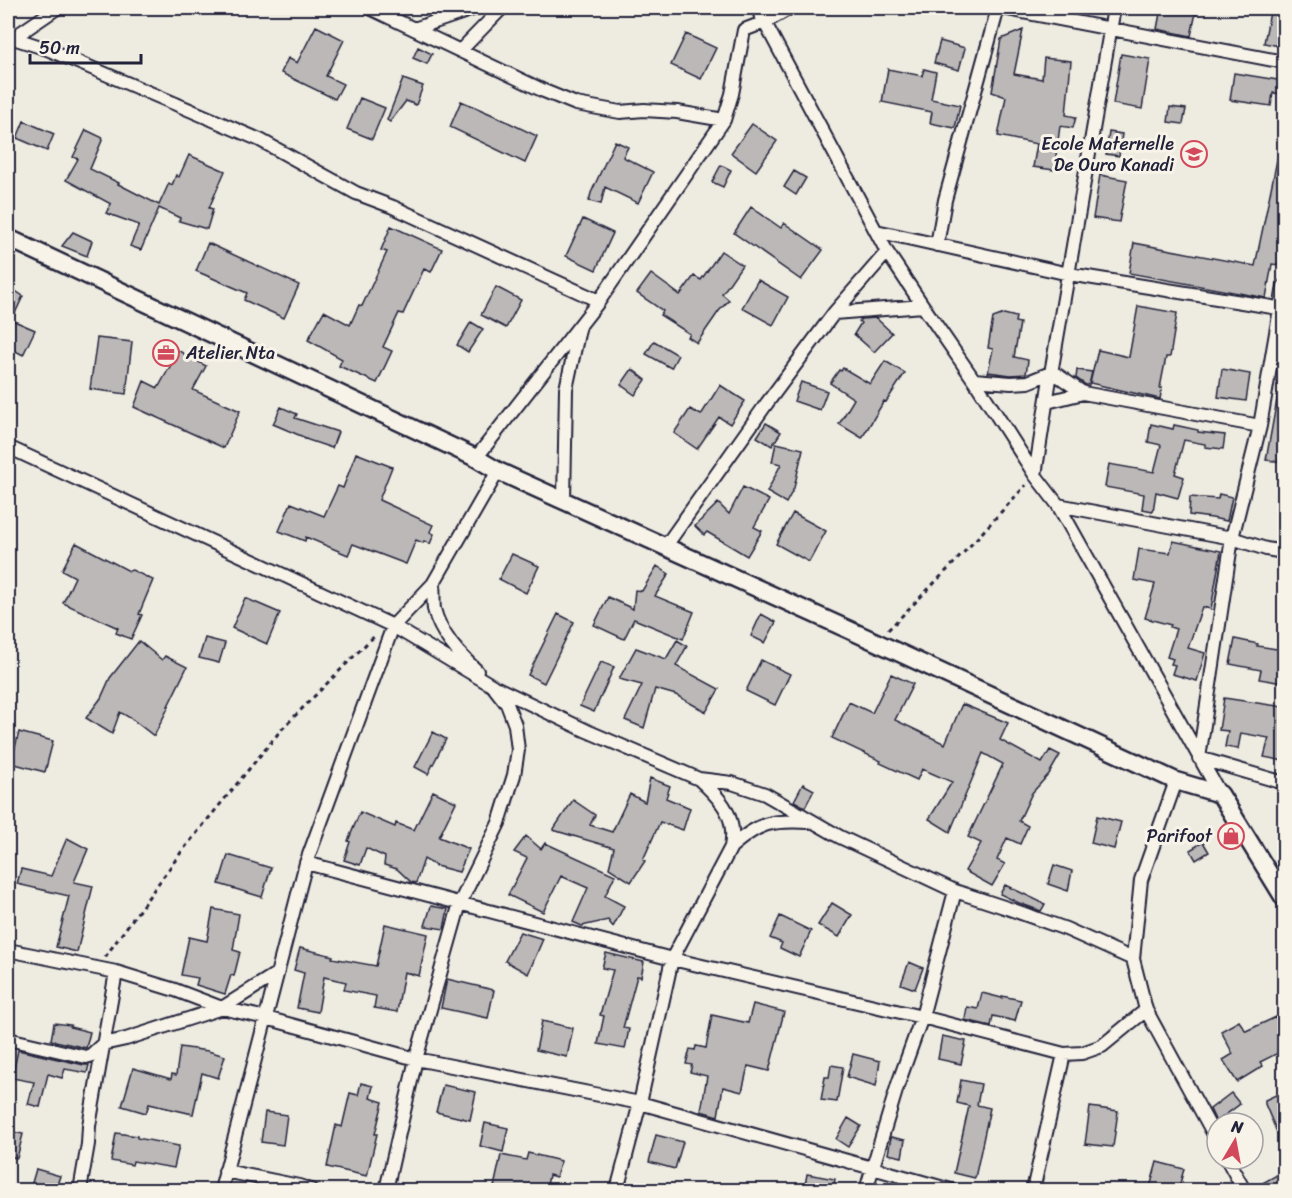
<svg xmlns="http://www.w3.org/2000/svg" width="1292" height="1198" font-family="Sriracha,sans-serif">
<style>
.building{fill:#bbb8b7;stroke:#22223b;stroke-width:1.5}
.lines{fill:none;stroke-linecap:round;stroke-linejoin:round}
.minor-casing{stroke:#22223b;stroke-width:16}
.secondary-casing{stroke:#22223b;stroke-width:21}
.path{stroke:#22223b;stroke-width:3;stroke-dasharray:4.5 4.5;stroke-linecap:butt}
.minor{stroke:#f7f3e8;stroke-width:12}
.secondary{stroke:#f7f3e8;stroke-width:16}
.labels{text-anchor:middle;dominant-baseline:central;stroke-width:6;stroke-linejoin:round;paint-order:stroke}
.poi-label{font-size:18px;fill:#22223b;stroke:#f7f3e8;text-anchor:end}
</style>
<rect width="100%" height="100%" fill="#eeebe1"/>
<filter id="ink" filterUnits="userSpaceOnUse"><feTurbulence type="fractalNoise" baseFrequency=".0167" numOctaves="2"/><feDisplacementMap in="SourceGraphic" scale="12" xChannelSelector="R" yChannelSelector="G"/><feConvolveMatrix kernelMatrix="1 2 1 2 8 2 1 2 1" color-interpolation-filters="sRGB"/></filter>
<g filter="url(#ink)">
<path class="building" d="M1161 8H1197L1191 36 1157 29Z
M1270 12 1284 15V47L1264 43Z
M316 26 344 40 326 76 343 84 335 99 281 73 288 58 297 63Z
M1023 30 1014 74 1042 79 1044 58 1071 61 1066 115 1076 117 1073 128 1060 126 1054 170 1033 167 1037 144 998 136 1006 97 992 92 1001 39Z
M686 34 716 48 701 79 671 65Z
M940 41 965 48 959 70 934 63Z
M418 47 432 54 427 64 413 58Z
M1121 54 1150 59 1142 109 1113 104Z
M888 69 922 76 924 69 936 72 931 99 960 105 955 128 930 123 932 112 882 102Z
M1234 73 1284 81V94L1273 93 1271 106 1230 100Z
M403 79 423 86 416 105 406 101 390 122 387 120Z
M360 98 385 108 372 139 347 129Z
M461 101 493 115 537 136 525 163 450 127Z
M1170 107 1186 109 1183 124 1168 122Z
M24 121 54 134 47 151 17 138Z
M752 124 777 141 756 171 731 153Z
M86 130 103 138 90 169 119 183 118 184 159 205 169 183 172 185 176 175 179 177 189 155 225 171 209 208 213 209 207 229 179 221 180 218 159 208 141 250 130 246 139 225 106 213 111 204 66 180 78 159 73 157Z
M1109 132 1122 134 1119 156 1106 154Z
M615 141 628 147 623 157 653 172 638 203 605 187 601 204 589 201 591 193Z
M1279 150H1284V240L1279 265 1272 264 1266 298 1129 273 1134 243 1255 266Z
M721 165 731 170 723 187 712 182Z
M794 171 806 178 796 195 784 187Z
M1100 175 1127 180 1119 222 1093 218Z
M751 207 781 228 784 223 823 250 801 280 734 233Z
M583 219 613 233 596 270 566 256Z
M391 226 442 249 431 272 424 269 403 314 399 313 383 347 392 351 377 383 339 366 342 359 308 340 324 311 350 325 359 305 362 306 387 252 381 250Z
M73 232 92 241 87 256 62 246Z
M208 243 299 285 284 318 244 300 247 293 196 271Z
M721 251 742 265 722 294 729 300 719 311 697 343 688 337 690 334 660 315 663 311 637 293 651 274 680 295 694 276 701 280Z
M758 280 788 297 773 325 742 308Z
M8 286 23 296 12 320 35 330 23 355 8 347Z
M496 287 521 300 506 328 481 315Z
M1138 306 1177 313 1170 357H1166L1160 388H1162L1160 399 1090 383 1098 350 1129 357Z
M1004 314 1016 317 1015 322 1020 323 1014 357 1028 360 1026 374 1011 375 988 372 993 349 988 348 993 318Z
M876 318 892 333 874 352 854 334 861 323 859 321 861 319Z
M471 322 483 329 468 352 457 345Z
M97 338 132 342 126 394 90 389Z
M160 340 171 344 170 346 206 366 193 390 240 411 224 448 134 407 144 381 158 388 172 363 154 356Z
M654 341 678 355 671 368 646 354Z
M885 361 905 373 886 402 884 401 862 438 839 424 854 399 830 383 839 370 841 371 843 368 870 384Z
M632 369 646 380 635 395 621 385Z
M1222 369 1250 374 1246 401 1218 397Z
M1077 370 1092 372 1089 385H1086L1076 378Z
M801 382 827 391 820 410 794 401Z
M720 385 745 401 730 424 719 417 697 449 674 433 690 409 701 415Z
M1278 394H1284V462L1266 460Z
M281 407 297 414 295 418 338 432 332 448 305 439 306 438 273 424Z
M766 423 781 432 772 446 757 437Z
M1151 424 1173 429 1174 425 1198 430V432L1225 435 1223 449 1205 447V444L1184 440 1175 474 1184 477 1178 498 1156 492 1153 511 1142 509 1144 494 1105 487 1109 464 1154 472 1161 445 1148 442Z
M776 443 803 449 794 488 786 503 767 492 781 464 772 462Z
M356 453 392 467 379 500 433 525 430 532 434 534 430 544 424 541 423 543 416 540 406 564 353 544 348 555 306 537 305 541 279 531 291 503 324 516 338 486 343 488Z
M743 487 769 500 754 527 762 531 747 556 707 532 704 535 695 526 718 503 729 514Z
M1219 494 1232 497 1227 521 1212 518 1189 515 1190 497 1218 499Z
M793 513 826 531 809 562 776 544Z
M1173 541 1221 551 1211 609 1202 607 1188 648 1205 653 1197 681 1172 674 1175 665 1171 664 1173 659 1167 657 1176 629 1170 627 1171 625 1145 618 1155 584 1134 580 1139 549 1170 553Z
M76 543 129 571 132 570 153 580 139 614 142 615 131 639 116 633 118 628 63 603 75 577 62 570Z
M512 554 539 566 526 593 499 579Z
M657 566 669 574 655 596 694 612 683 639 634 619 624 639 594 625 608 597 633 609 635 590 642 591Z
M245 598 280 613 267 644 232 628Z
M558 614 574 622 544 683 528 675Z
M761 614 776 622 765 643 751 636Z
M205 638 225 643 219 663 199 658Z
M1235 639 1258 644 1257 646 1284 650V683L1259 679 1261 670 1230 664Z
M677 640 687 646 676 666 719 689 706 712 676 695 655 689 644 728 625 720 642 685 619 679 636 648 666 659Z
M139 641 162 660 165 656 187 667 168 706H169L154 736 132 719 120 712 112 734 86 718 101 698 110 678Z
M761 660 790 674 775 705 746 691Z
M601 662 614 667 594 712 580 706Z
M891 674 913 684 895 720 945 744 962 704 1008 723 1000 740 1042 763 1050 750 1060 755 1049 774 1032 793 1019 821 1028 826 1020 844 1007 838 997 860 1005 864 992 886 965 871 981 843 968 837 1003 764 983 753 950 832 929 819 952 782 922 769 917 780 880 763 881 761 832 738 849 702 872 713Z
M1224 698 1284 707V761L1264 757 1269 738 1241 733 1238 749 1225 747 1228 731 1219 730Z
M19 732 53 741 45 772 11 763Z
M433 732 446 739 428 774 415 767Z
M650 778 670 786 666 798 690 808 683 830 660 822 643 860 645 861 631 882 609 868 614 848 553 830 573 800 595 815 590 825 612 832 630 794 645 802Z
M803 784 814 790 805 807 794 801Z
M433 791 456 802 439 837 469 849 459 872 436 866 424 859 416 883 411 882 397 869 384 865 385 857 366 848 360 865 344 860 350 842 348 841 360 812 395 827 396 823 414 830Z
M1097 816 1121 822 1114 849 1091 843Z
M526 836 541 849 545 843 615 875 605 896 624 906 613 927 608 920 582 926 573 922 588 888 561 876 543 912 508 895 527 858 514 852Z
M67 838 88 849 74 882 93 886 77 952 56 947 69 896 17 884 21 869 51 876Z
M1203 842 1209 852 1196 860 1190 850Z
M228 855 271 868 262 897 219 884Z
M1054 865 1072 871 1068 891 1048 884Z
M1005 885 1045 904 1041 911 1019 903 1000 894Z
M832 903 852 915 839 937 818 925Z
M431 906 448 909 444 929 425 926Z
M213 909 239 914 233 950 240 952 234 976 231 975 225 994 196 985 198 978 181 975 189 937 207 941Z
M780 916 811 931 799 957 780 948 782 943 770 938Z
M385 924 428 934 419 976 404 972 397 1012 374 1008 376 996 344 990 346 982 324 977 318 1012 297 1008 304 973 294 970 300 948 333 956 332 958 376 966Z
M520 932 543 939 528 974 505 961Z
M606 953 644 962 641 977 637 976 623 1028 629 1029 625 1049 598 1044 604 1016 600 1015 613 970 602 968Z
M909 962 923 968 915 989 901 984Z
M447 979 494 990 488 1018 441 1008Z
M982 993 1002 998V996L1021 1000 1015 1021 993 1016 991 1026 965 1020 967 1007 978 1009Z
M753 1004 784 1012 769 1071 748 1066 742 1092 723 1087 718 1116 701 1111 707 1076 690 1072 692 1065 686 1064 690 1049 695 1050 696 1046 706 1048 712 1015 748 1023Z
M1276 1017 1284 1036V1050L1260 1062 1263 1066 1237 1082 1223 1060 1233 1054 1221 1031 1239 1021 1246 1031Z
M542 1021 573 1028 567 1057 536 1050Z
M54 1023 71 1025 70 1027 90 1032 86 1048 51 1040Z
M942 1036 966 1041 961 1064 938 1059Z
M180 1047 208 1051 225 1056 218 1078 202 1073 193 1114 149 1104 146 1113 122 1106 133 1068 171 1079 172 1074 176 1075Z
M18 1050 84 1065H89L87 1073 65 1069 62 1078 48 1074 40 1107 28 1104 34 1082 12 1078Z
M853 1054 880 1061 876 1086 847 1077Z
M831 1065 843 1067 837 1102 821 1100 825 1077H829Z
M961 1080 981 1084 977 1105 990 1108 975 1178 954 1173 969 1106 957 1103Z
M361 1083 373 1086 370 1098 383 1102 375 1134H377L367 1176 327 1167 336 1125 342 1127 350 1093 358 1095Z
M443 1085 476 1092 470 1120 436 1112Z
M1231 1093 1240 1104 1216 1122 1210 1109Z
M1278 1094 1284 1109V1149L1265 1104V1100Z
M1090 1107 1118 1111 1113 1147 1085 1144Z
M265 1112 287 1115 283 1145 261 1142Z
M848 1118 861 1126 848 1147 836 1139Z
M485 1123 508 1128 503 1152 480 1146Z
M8 1131 23 1134 17 1158 8 1156Z
M116 1133 137 1136V1138L179 1146 174 1168 133 1161 132 1165 111 1161Z
M656 1135 683 1142 675 1169 649 1162Z
M891 1137 905 1140 902 1157 888 1154Z
M528 1153 561 1161 556 1177 549 1175 546 1191H511L494 1187 501 1155 526 1160Z
M1157 1162 1184 1169 1178 1191H1149Z
M36 1169 60 1176 55 1191H46L31 1186Z
M1284 1171V1191H1252V1189Z
M807 1174 835 1179 833 1191H804Z"/>
<g class="lines">
<defs>
<path id="minor" d="M370 8 544 91 576 104 620 112 644 110 677 112 724 120
M757 8 887 252 923 306 974 380 1035 475 1058 505 1220 794
M1002 8 1284 62
M414 29 476 8
M13 38 47 49 260 140 356 193 393 207 599 301
M13 38 57 8
M460 51 502 8
M876 231 1069 274 1284 309
M937 245 945 200 998 8
M1284 286 1260 426 1232 538 1199 758 1284 783
M834 313 923 306
M974 380 1011 383 1028 382 1053 372 1083 393 1260 426
M1047 402 1083 393
M8 447 393 626 493 686 507 704 515 725 518 750 514 775 499 823 460 903 416 1059 386 1190
M476 458 599 301 724 120 732 94 744 30 765 22 790 8
M1035 475 1049 385 1114 8
M564 501 566 389 579 329
M1058 505 1232 538 1266 549 1284 552
M665 547 767 403 834 313 887 252
M433 584C434 592 433 601 434 609 440 634 459 654 477 671
M497 688 587 731 699 779 732 783 765 794 840 837 955 891 1010 909 1066 929 1133 959 1141 880 1176 781
M731 847C760 822 771 820 809 822
M306 863 672 959 922 1017 1064 1054 1082 1053 1102 1046 1146 1010 1133 959
M8 950 116 972 175 990 222 1008 266 1018 416 1059 640 1103 951 1190
M1146 1010 1217 1140
M8 1039 86 1057 90 1056 103 1044 126 1039 222 1008 276 974
M1227 1159 1244 1190
M225 1171 299 1186 311 1190
M80 1190 88 1144 89 1126 116 972
M221 1190 306 863 393 626 433 584 498 471
M617 1190 640 1103 672 959 731 847C737 816 721 799 699 779
M866 1190 898 1084 922 1017 955 891
M1033 1190 1064 1054"/>
<path id="secondary" d="M8 238 476 458 498 471 876 642 1176 781 1220 794 1284 898"/>
</defs>
<use href="#minor" class="minor-casing"/>
<use href="#secondary" class="secondary-casing"/>
<path class="path" d="M888 630 955 562 1026 485
M105 957 182 851 281 730 370 640 374 637"/>
<use href="#minor" class="minor"/>
<use href="#secondary" class="secondary"/>
</g>
</g>
<defs>
<symbol id="school-ring" viewBox="-11 -11 22 22"><circle r="9.5" fill="#f7f3e8" stroke="#d1495b" stroke-width="1.5"/><path d="M0-5L7-2L0 1L-7-2ZM-4 1L0 2.5L4 1V4Q0 6-4 4Z" fill="#d1495b"/></symbol>
<symbol id="office-ring" viewBox="-11 -11 22 22"><circle r="9.5" fill="#f7f3e8" stroke="#d1495b" stroke-width="1.5"/><path d="M-6-3h4V-5.5h4V-3h4V5H-6ZM-1-4.5V-3h2v-1.5ZM-6 0V1H6V0Z" fill="#d1495b"/></symbol>
<symbol id="shop-ring" viewBox="-11 -11 22 22"><circle r="9.5" fill="#f7f3e8" stroke="#d1495b" stroke-width="1.5"/><path d="M-5-2.5h2.3a2.7 3.5 0 0 1 5.4 0H5L5.5 6h-11ZM-1.5-2.5h3a1.5 2.3 0 0 0-3 0Z" fill="#d1495b"/></symbol>
</defs>
<g fill-rule="evenodd">
<use href="#school-ring" x="1179" y="139" width="30" height="30"/>
<use href="#office-ring" x="151" y="338" width="30" height="30"/>
<use href="#shop-ring" x="1216" y="821" width="30" height="30"/>
</g>
<g class="labels">
<g class="poi-label">
<text x="1174" y="144">Ecole Maternelle<tspan x="1174" dy="21">De Ouro Kanadi</tspan></text>
<text x="186" y="353" text-anchor="start">Atelier Nta</text>
<text x="1212" y="836">Parifoot</text>
</g>
</g>
<rect width="1292" height="1198" fill="none" stroke="#f7f3e8" stroke-width="30"/>
<rect x="15" y="15" width="1262" height="1168" fill="none" stroke="#22223b" stroke-width="2" filter="url(#ink)"/>
<g transform="translate(1235 1141) rotate(10)"><circle r="28" fill="#f7f3e8" stroke="#a29fa3" stroke-width="1.5"/>
<path d="M0-4.5L10 22L0 15L-10 22Z" fill="#d1495b"/>
<text y="-9" font-size="16" font-weight="bold" text-anchor="middle" fill="#22223b">N</text>
</g>
<path d="M30 54v9h111v-9" fill="none" stroke="#22223b" stroke-width="3"/>
<text x="39" y="54" font-size="18" fill="#22223b" stroke="#f7f3e8" stroke-width="4.5" paint-order="stroke">50 m</text>
</svg>
